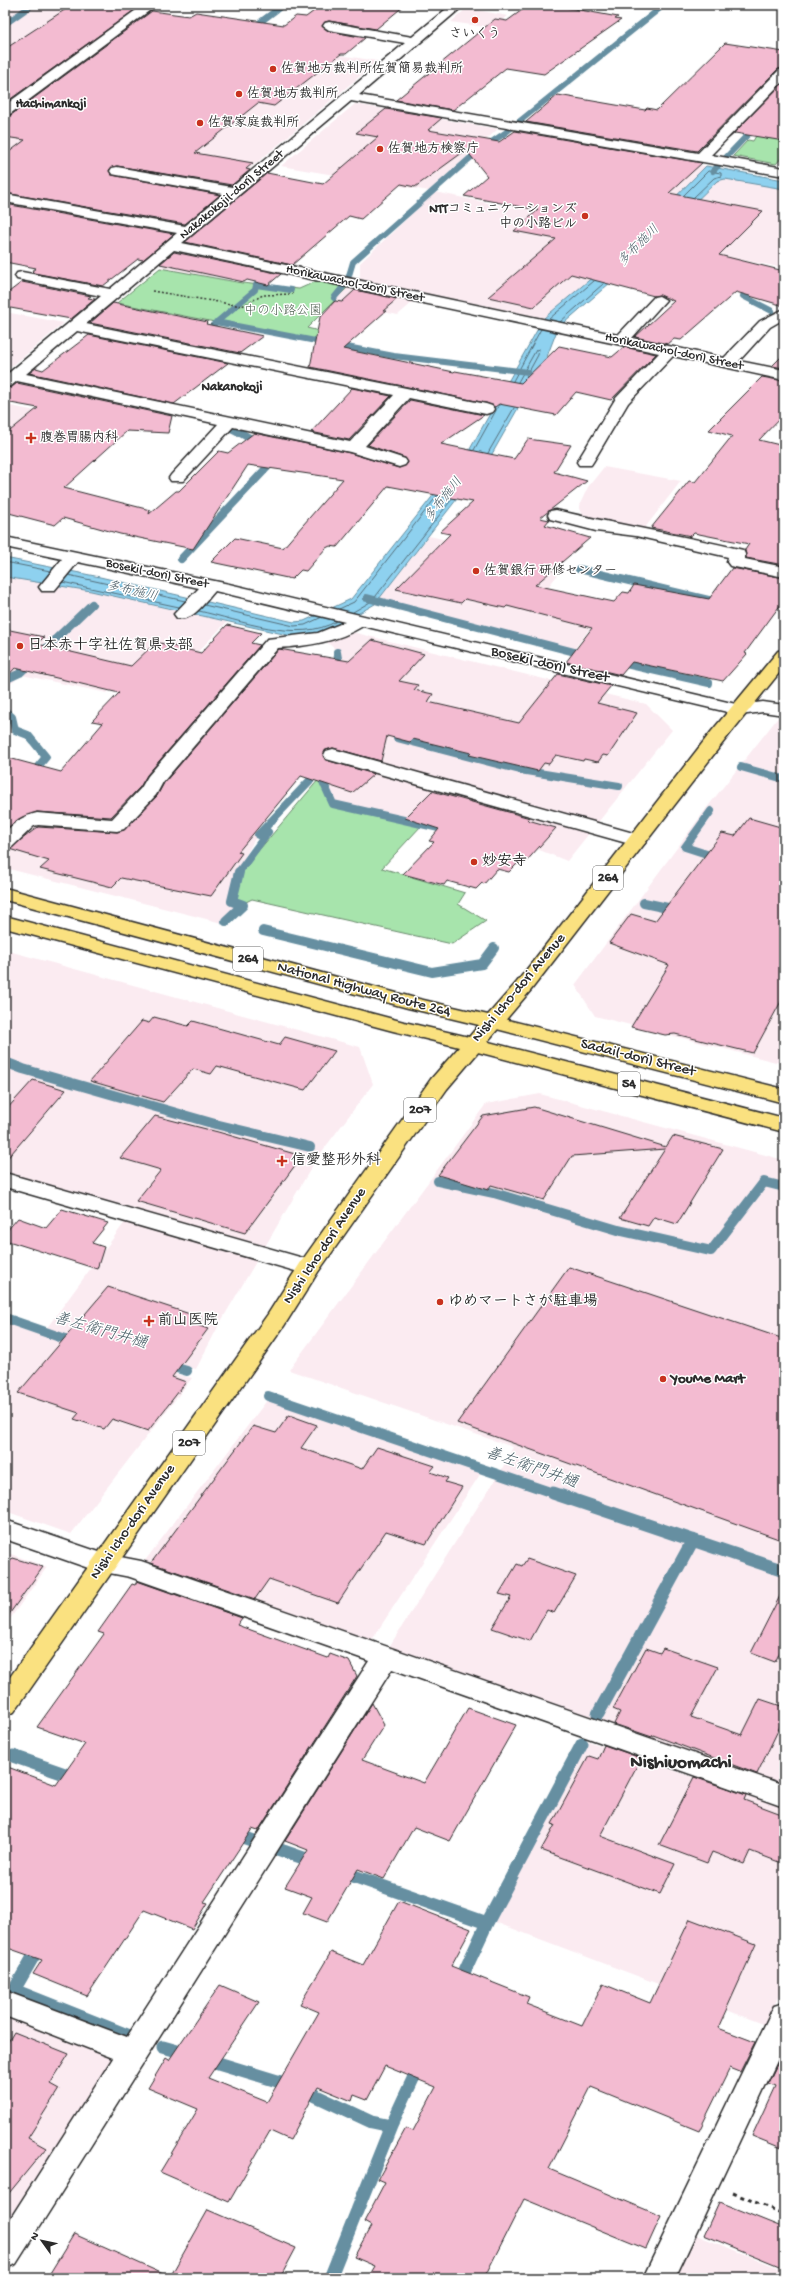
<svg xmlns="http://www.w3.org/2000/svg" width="789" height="2283" font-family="'Gochi Hand','Klee One',sans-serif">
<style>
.built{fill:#fbebf1}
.green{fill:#a7e4ac;stroke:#69886c}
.water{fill:#8ed1ef;stroke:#668fa1}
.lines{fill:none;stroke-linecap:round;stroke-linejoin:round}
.shore{stroke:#536d79;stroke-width:1}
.stream-far3{stroke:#668fa1;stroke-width:6}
.stream-far2{stroke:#668fa1;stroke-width:8}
.stream-far1{stroke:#668fa1;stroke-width:10}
.stream{stroke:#668fa1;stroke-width:13}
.building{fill:#f3bbd1;stroke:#2b2b2b}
.minor-casing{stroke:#2b2b2b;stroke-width:3}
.major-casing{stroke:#2b2b2b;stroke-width:3}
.highway-casing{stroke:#2b2b2b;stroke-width:3}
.path-far1{stroke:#2b2b2b;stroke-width:1.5;stroke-dasharray:2 2;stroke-linecap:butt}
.path{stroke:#2b2b2b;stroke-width:3;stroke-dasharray:4 4;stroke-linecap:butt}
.minor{fill:#fff;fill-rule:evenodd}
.major{fill:#fae180;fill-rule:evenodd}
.highway{fill:#fae180;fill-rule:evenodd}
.poi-dot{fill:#c8321e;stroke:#fff;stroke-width:1.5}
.labels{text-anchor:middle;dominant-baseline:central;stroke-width:3;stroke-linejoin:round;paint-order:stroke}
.far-poi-label{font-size:13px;font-weight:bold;fill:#2b2b2b;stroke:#fff;text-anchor:start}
.far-neighbourhood-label{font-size:13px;font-weight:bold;fill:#2b2b2b;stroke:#fff}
.far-street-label{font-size:13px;fill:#2b2b2b;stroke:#fff}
.far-water-label{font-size:13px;font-style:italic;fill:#495d66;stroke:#fff}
.far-park-label{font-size:13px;fill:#506252;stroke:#fff}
.shield{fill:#fff;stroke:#6b6b6b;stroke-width:1}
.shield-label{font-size:14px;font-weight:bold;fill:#2b2b2b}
.poi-label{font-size:15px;font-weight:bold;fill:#2b2b2b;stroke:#fff;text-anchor:start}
.street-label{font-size:15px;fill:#2b2b2b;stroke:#fff}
.water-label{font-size:16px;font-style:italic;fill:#495d66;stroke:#fff}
.near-neighbourhood-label{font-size:19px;font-weight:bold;fill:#2b2b2b;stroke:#fff}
</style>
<rect width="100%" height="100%" fill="#fff"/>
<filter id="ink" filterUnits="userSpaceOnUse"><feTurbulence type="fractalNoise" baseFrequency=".025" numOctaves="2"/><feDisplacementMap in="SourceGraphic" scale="8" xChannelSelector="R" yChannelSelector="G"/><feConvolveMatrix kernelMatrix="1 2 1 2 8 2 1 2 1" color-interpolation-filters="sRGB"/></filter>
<g filter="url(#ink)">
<path class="built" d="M5 5H144L28 89 5 85Z
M467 8 508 16 492 28 451 22Z
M129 26 227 41 241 40 378 61 180 227 5 195V116Z
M355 104 498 129 429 191 281 166Z
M585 144 706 166 613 260 544 318 360 279V263L435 192 512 208Z
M725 179 784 189V268L653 243 717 181Z
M188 253 229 263 210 277 160 268 177 254Z
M347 288 413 302 398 315 332 302Z
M5 312 64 323 5 372Z
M5 405 78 419 5 457Z
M604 467 681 481 644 529 584 519 579 506 588 487Z
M429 536 564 567 531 608 595 622 571 653 375 604Z
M5 577 91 591 227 622 162 688 119 681 107 693 22 675 9 685 5 684Z
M340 629 646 704 672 730 567 861 512 839 469 834 334 803 321 774 314 772 326 752 321 744 343 669 339 652 319 636Z
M780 715 784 716V1064L595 1016 575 985 709 805Z
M30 816 218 842 258 833 236 873 230 902 240 905 222 923 5 868V838Z
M5 950 360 1047 373 1084 317 1158 220 1323 196 1369 46 1329 134 1210 5 1174Z
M540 1094 784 1160V1564L501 1471 513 1447 289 1370 486 1104Z
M5 1323 105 1357 192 1378 71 1534 5 1511Z
M268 1399 481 1473 371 1641 144 1562Z
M496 1478 784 1575V1784L389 1647Z
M5 1552 47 1567 5 1626Z
M582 1739 784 1808V1983L766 2025 487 1919Z
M5 2015 118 2059 5 2231Z
M696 2235 784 2270V2278H676Z"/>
<path class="green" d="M756 136 784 140V155L776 164 733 156 748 140 753 141Z
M160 268 242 283 299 289 317 281 347 288 307 328 327 333 318 342 117 303Z
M319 779 331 805 422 825 382 868 465 893 458 904 486 921 452 944 252 899 240 905 230 902 243 869Z"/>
<path class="water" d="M706 166 784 180V189L725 179 717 181 653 243 650 248 564 323 556 333 546 359 492 454 375 604 326 632 292 636 91 591 5 577V558L100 577 294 622 304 621 351 599 470 449 544 318 613 260Z"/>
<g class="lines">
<path class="shore" d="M684 195 708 171 721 173V176L714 178 694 197
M549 319 594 281
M560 322 603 284
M513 381 541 329
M518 382 536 350 539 349 538 355 526 377
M474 450 499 405
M488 453 514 408
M5 562 50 571
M68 575 185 601
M62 582 179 607
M204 605 294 626 305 625 322 617
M339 609 354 602 437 496
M199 611C240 620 298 644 337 621
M353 612 372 601 452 499"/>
<path class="stream-far3" d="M5 24 32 5
M251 29 283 5
M713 171 756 126
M743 283 747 287 743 296 772 311
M334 298 347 282 353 262 477 152 505 133 664 5
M216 322 394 356 528 372
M169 362 255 290 256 285 291 290"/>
<path class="stream-far2" d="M223 425C237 428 246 439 260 442
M181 559 275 459
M579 569 721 603
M367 598 586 655
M337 652 340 671
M617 662 709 683
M5 680 20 673 92 604
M5 711 12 717 15 730 28 735 46 757 31 775
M397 738 520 770 619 786
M741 767 784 779
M316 774 320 775 333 804 439 828
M711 811 685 847 719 858
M238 873 268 832 258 835 316 774 325 756 320 744"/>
<path class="stream-far1" d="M644 903 677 910
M226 921 243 905 232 901 239 872
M263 931 432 972 482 964 494 948
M5 1062 23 1069 215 1124 310 1147
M438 1181 494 1193 618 1230 711 1251 764 1182 784 1187
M5 1318 77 1343
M166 1365 187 1371
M268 1396 556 1494"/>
<path class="stream" d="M553 1493 784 1571
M598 1714 693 1540
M13 1756 76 1778
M234 1834 315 1862
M342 1872 487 1923
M40 1945 14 1990 130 2036
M459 1983 487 1923 582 1744
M163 2047 188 2054
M205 2059 297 2087 372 2122 391 2126
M330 2278 391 2126 419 2066"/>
</g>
<path class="building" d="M72 5H111L136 9 5 103V49Z
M322 5H405L376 29 329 21 325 22 322 26 328 31 365 38 346 54H341L274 106 258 103 195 153 253 163 246 169 250 170 232 185 117 166 112 167 109 170 112 175 220 195 185 224 5 193V155L25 140 5 137V116L11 115 152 11 189 16 196 12 284 25 296 16 306 17Z
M529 5H553L618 17 615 19 621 20 544 74 506 68 453 110 396 100 495 19 507 21Z
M725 43 784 52V68L778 69 697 151 526 122 558 95 645 110 647 108 657 110Z
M784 82V141L735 133 728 139Z
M386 109 442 118 428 130 499 142 515 131 702 163 669 193 763 211 719 255 784 271V306L736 292 681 340 674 339 668 344 635 337 674 301 660 295 654 296 571 274 534 307 488 297 556 239 514 231 538 210 464 196 487 176 466 150 415 187 401 184 361 219 349 216 292 265 185 242 267 173 323 184 378 137 356 133Z
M5 204 174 234 143 260 138 259 103 286 34 273 32 271 36 268 5 262Z
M174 252 281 274 268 285 247 280 244 282 160 264Z
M22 282 91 296 88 298 95 299 71 319 5 307V295Z
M355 290 397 299 383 311H386L343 349 454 372 455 371 521 383 559 346 612 357 624 347 656 354 611 400 576 392 556 415 499 404 495 407 486 403 310 367 320 317 335 301 342 302Z
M113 303 208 322 206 324 263 336 240 353 90 323Z
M89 335 228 363 174 404 29 373 36 368 43 370Z
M784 354V368L772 366Z
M762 377 784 381V414L759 440 784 446V565L746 558 745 550 749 544 694 533 691 536 651 528 689 481 695 482 732 436 709 430Z
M17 383 172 416 168 433 127 431 64 488 150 510 149 514 176 491H179L219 451 228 453 254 433 350 453 399 468 408 463 405 458 368 445 410 400 484 415 441 444 514 459 528 439 571 445 554 472 587 481 540 518 549 520 545 525 590 538 535 585 614 602 623 592 629 593 634 585 709 599 732 568 784 578V600L745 653 747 654 723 681 632 662 621 675 566 662 592 628 507 606 505 608 465 599 461 603 396 589 450 534 440 532 473 502 388 486 337 547 330 546 326 548 306 571 301 570 292 579 211 562 235 538 283 548 343 479 248 465 193 549 120 534 63 518 55 525 5 512V435L38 408 5 402V388L12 387Z
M352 388 391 396 349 440 311 432Z
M227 625 261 633 251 643 260 645 147 775 140 787 111 817 37 812 19 819 5 830V757L61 772 103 723 92 721 119 693 15 668 5 679V629L44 637 37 644 131 666 156 642 201 653Z
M372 640 424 654 399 681 418 685 414 690 433 694 428 702 519 723 558 674 611 686 597 703 637 713 608 756 603 755 598 762 584 759 583 761 556 755 549 764 544 763 538 771 469 755 471 753 413 739 410 742 387 736 381 761 333 748 326 750 323 756 326 760 374 774 352 793 301 776 238 852 242 853 211 896 121 878 112 887 40 869 49 861 9 849 38 827 117 832 124 830 157 796 164 783 279 649 349 661Z
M432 791 530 818 528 820 556 828 523 865 517 864 509 872 497 869 484 884 482 883 476 889 447 881 444 885 403 874 434 842 429 841 439 829 405 818Z
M749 818 784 828V996L753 1053 675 1034 665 1035 631 1027 669 965 609 943 631 914 655 921 722 833 735 836Z
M154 1017 188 1026 193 1021 279 1045 285 1037 335 1051 305 1090 217 1066 211 1074 193 1069 163 1102 90 1081 142 1021 149 1023Z
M33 1080 66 1090 5 1161V1111Z
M534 1107 666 1147 673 1136 723 1149 677 1224 654 1217 648 1226 620 1218 665 1149 572 1156 544 1200 491 1185 488 1190 438 1175 483 1116Z
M155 1116 218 1132 302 1156 245 1233 136 1201 161 1170 120 1158Z
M62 1209 108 1223 92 1243 104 1247 97 1269 5 1240V1233L18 1218 46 1228Z
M569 1267 784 1339V1541L457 1423Z
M108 1287 202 1318 197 1325 208 1329 172 1377 186 1382 148 1431 112 1419 104 1429 74 1419 79 1413 18 1393Z
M289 1415 317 1425 301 1448 362 1469 377 1447 435 1466 430 1472 448 1478 445 1482 462 1487 426 1544 386 1531 338 1603 269 1579 255 1599 151 1563 253 1426 276 1433Z
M13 1558 43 1567 5 1620V1568Z
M527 1559 576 1576 554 1613 547 1610 530 1641 492 1628 511 1597 499 1594 517 1564 522 1566Z
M137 1581 242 1618 237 1625 328 1658 330 1654 349 1661 357 1676 258 1831 252 1829 204 1902 208 1903 192 1929 144 1910 87 1996 33 1974 42 1960 5 1947V1766L56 1785 85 1744 37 1727 104 1634 98 1632 132 1584 135 1585Z
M784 1588V1644L775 1662 751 1653Z
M646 1648 660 1653 663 1648 718 1667 691 1717 742 1735 760 1699 784 1707V1718L757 1774 653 1735 652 1737 614 1724 620 1712 613 1709Z
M372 1703 384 1725 362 1760 424 1783 468 1708 516 1725 450 1841 414 1827 384 1879 358 1869 327 1922 303 1913 312 1897 285 1887 308 1850 285 1841Z
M604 1745 641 1758 600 1836 675 1864 660 1894 541 1850 555 1825 552 1824 589 1756 598 1759Z
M694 1777 746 1795 744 1800 784 1815V1864L750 1851 744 1864 712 1852 707 1863 659 1845Z
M399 1901 471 1929 451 1966 529 1997 526 2004 582 2026 603 1984 650 2003 690 1919 756 1944 718 2028 755 2042 740 2072 730 2068 699 2131 591 2087 549 2169 661 2216 646 2249 524 2199 484 2278H368L375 2266 354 2257 371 2226 364 2222 385 2182 378 2179 406 2128 413 2131 436 2087 385 2066 367 2100 354 2095 352 2101 318 2087 290 2140 270 2131 229 2202 160 2172 198 2109 148 2088 166 2058 169 2060 220 1985 259 2002 208 2078 267 2102 319 2012 300 2004 331 1952 363 1965Z
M14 2032 69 2054 50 2084 59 2089 28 2138 46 2148 5 2198V2047Z
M783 2052 784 2053V2149L752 2136 775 2086 768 2083Z
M719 2202 784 2228V2268L704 2235Z
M208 2210 296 2248 280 2278H47L74 2234 170 2277Z"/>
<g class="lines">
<defs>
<path id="minor" d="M143 5H157L10 114 5 115V105Z
M451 5H464L359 95 698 153 779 70 784 69V80L711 155 784 168V176L351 101 182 243 618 335 654 297 659 296 666 300 632 338 724 358 760 321 784 309V319L770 327 739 361 784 370V380L673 356 628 403 593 462 591 465H579L577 462 616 398 659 353 174 250 86 324 486 404 492 406 494 409 492 412 486 414 409 398 365 446 405 459 407 462 405 465 399 467 350 452 233 427 183 481H171L169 478 171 475 218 424 17 381 11 386 5 387V376L101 296 17 279 15 276 17 273 22 272 110 289 177 233 5 202V194L185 226 223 194 117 175 112 174 110 171 112 168 117 167 232 187 405 43 329 30 323 26 325 23 329 22 412 37ZM77 331 394 395 350 442 26 374Z
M556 510C618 525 681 535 743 550L745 554V559L784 567V577L730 566 727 562 728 557 636 536 596 531 550 519 548 515 550 511Z
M5 537 229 584 740 705 763 702 784 705V715L763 712 740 715 363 626C337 642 308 646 278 648L163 782 156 795 124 829 117 831 38 825 34 826 12 847 5 849V832C17 821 21 817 37 813L112 819 141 788 148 776 267 639 318 633 345 622 215 591C205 602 193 622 177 618L174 614 199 588 78 562 54 591H42L39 587 62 559 5 547Z
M333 749 644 836 647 840 644 844 637 846 630 844 326 759 324 755 326 751Z
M5 1173 317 1262 321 1267 317 1272 309 1275 5 1187Z
M5 1520 105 1554 141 1561 784 1785V1807L392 1669 16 2264 5 2268V2227L113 2058 5 2016V1991L127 2037 369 1661 130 1577 94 1570 5 1539Z
M784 2003V2046L675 2278H643L774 2006Z"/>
<path id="major" d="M492 1016 784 1089V1103L485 1026 482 1022 485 1018Z
M473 1038 784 1118V1132L466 1049 462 1044 466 1039Z"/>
<path id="highway" d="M784 650V667L725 740 531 990 447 1089 318 1272 284 1326 14 1712 5 1715V1684L268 1314 301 1262 431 1079 459 1047 393 1031 5 928V916L404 1022 469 1037 479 1025 408 1008 5 900V888L419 999 488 1015 517 982 711 732 778 651Z"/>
</defs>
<use href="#minor" class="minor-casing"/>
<use href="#major" class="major-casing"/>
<use href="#highway" class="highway-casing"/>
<path class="path-far1" d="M152 291 242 306 263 295 293 294"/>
<path class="path" d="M733 2193 784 2214"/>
<use href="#minor" class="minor"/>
<use href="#major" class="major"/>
<use href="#highway" class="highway"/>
</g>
</g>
<g class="poi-dot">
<circle cx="475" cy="20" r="4"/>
<circle cx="273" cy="69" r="4"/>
<circle cx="239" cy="94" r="4"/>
<circle cx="200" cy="123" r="4"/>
<circle cx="380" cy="149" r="4"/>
<circle cx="585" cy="216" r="4"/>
<path d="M29 432h4v4h4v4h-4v4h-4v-4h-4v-4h4z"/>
<circle cx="476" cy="571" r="4"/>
<circle cx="20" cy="646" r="4"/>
<circle cx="474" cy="862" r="4"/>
<path d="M280 1155h4v4h4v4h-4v4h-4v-4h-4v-4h4z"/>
<circle cx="440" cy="1302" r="4"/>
<path d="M147 1315h4v4h4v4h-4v4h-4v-4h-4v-4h4z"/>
<circle cx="663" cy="1379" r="4"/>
</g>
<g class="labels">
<g class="far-poi-label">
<text x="475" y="34" text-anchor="middle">さいくう</text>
<text x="281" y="69">佐賀地方裁判所佐賀簡易裁判所</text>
<text x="247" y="94">佐賀地方裁判所</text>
<text x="208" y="123">佐賀家庭裁判所</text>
<text x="388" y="149">佐賀地方検察庁</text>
<text x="577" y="209" text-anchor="end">NTTコミュニケーションズ<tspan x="577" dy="15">中の小路ビル</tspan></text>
<text x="40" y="438">腹巻胃腸内科</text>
<text x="484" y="571">佐賀銀行 研修センター</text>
</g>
<g class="far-neighbourhood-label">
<text x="51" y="104">Hachimankoji</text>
<text x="232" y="387">Nakanokoji</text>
</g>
<g class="far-street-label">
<text transform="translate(232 195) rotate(-40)">Nakakokoji(-dori) Street</text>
<text transform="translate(355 284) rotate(12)">Horikawacho(-dori) Street</text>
<text transform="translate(674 352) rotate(12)">Horikawacho(-dori) Street</text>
<text transform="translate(157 574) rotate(12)">Boseki(-dori) Street</text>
</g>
<g class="far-water-label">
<text transform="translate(639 246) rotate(-45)">多布施川</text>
<text transform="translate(444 500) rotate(-52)">多布施川</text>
<text transform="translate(132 592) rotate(13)">多布施川</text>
</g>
<g class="far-park-label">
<text x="283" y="311">中の小路公園</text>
</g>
<g class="shield">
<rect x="593" y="866" width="30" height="24" rx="3"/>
<rect x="233" y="947" width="30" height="24" rx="3"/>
<rect x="618" y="1072" width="22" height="24" rx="3"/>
<rect x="404" y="1098" width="32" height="24" rx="3"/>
<rect x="173" y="1431" width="32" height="24" rx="3"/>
</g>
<g class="shield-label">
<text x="608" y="878">264</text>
<text x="248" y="959">264</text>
<text x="629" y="1084">54</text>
<text x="420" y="1110">207</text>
<text x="189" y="1443">207</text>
</g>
<g class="poi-label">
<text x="28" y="646">日本赤十字社佐賀県支部</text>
<text x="482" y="862">妙安寺</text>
<text x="291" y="1161">信愛整形外科</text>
<text x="448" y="1302">ゆめマートさが駐車場</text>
<text x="158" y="1321">前山医院</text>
<text x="671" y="1379">YouMe Mart</text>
</g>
<g class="street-label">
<text transform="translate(550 665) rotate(13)">Boseki(-dori) Street</text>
<text transform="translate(519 988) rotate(-50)">Nishi Icho-dori Avenue</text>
<text transform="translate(364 990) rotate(15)">National Highway Route 264</text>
<text transform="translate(638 1058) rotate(14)">Sadai(-dori) Street</text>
<text transform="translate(325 1246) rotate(-56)">Nishi Icho-dori Avenue</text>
<text transform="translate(133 1522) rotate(-55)">Nishi Icho-dori Avenue</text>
</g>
<g class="water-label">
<text transform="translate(100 1332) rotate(16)">善左衛門井樋</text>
<text transform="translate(531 1469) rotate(19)">善左衛門井樋</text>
</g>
<g class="near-neighbourhood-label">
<text x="681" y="1763">Nishiuomachi</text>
</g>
</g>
<rect width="789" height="2283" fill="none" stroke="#fff" stroke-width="20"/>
<rect x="10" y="10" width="769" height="2263" fill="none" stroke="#2b2b2b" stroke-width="1.5" filter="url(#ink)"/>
<g transform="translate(42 2241) rotate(303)" stroke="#ffffff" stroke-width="3" paint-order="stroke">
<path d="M0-3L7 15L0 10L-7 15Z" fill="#2b2b2b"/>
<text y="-6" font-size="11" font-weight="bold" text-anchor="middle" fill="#2b2b2b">N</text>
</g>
</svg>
